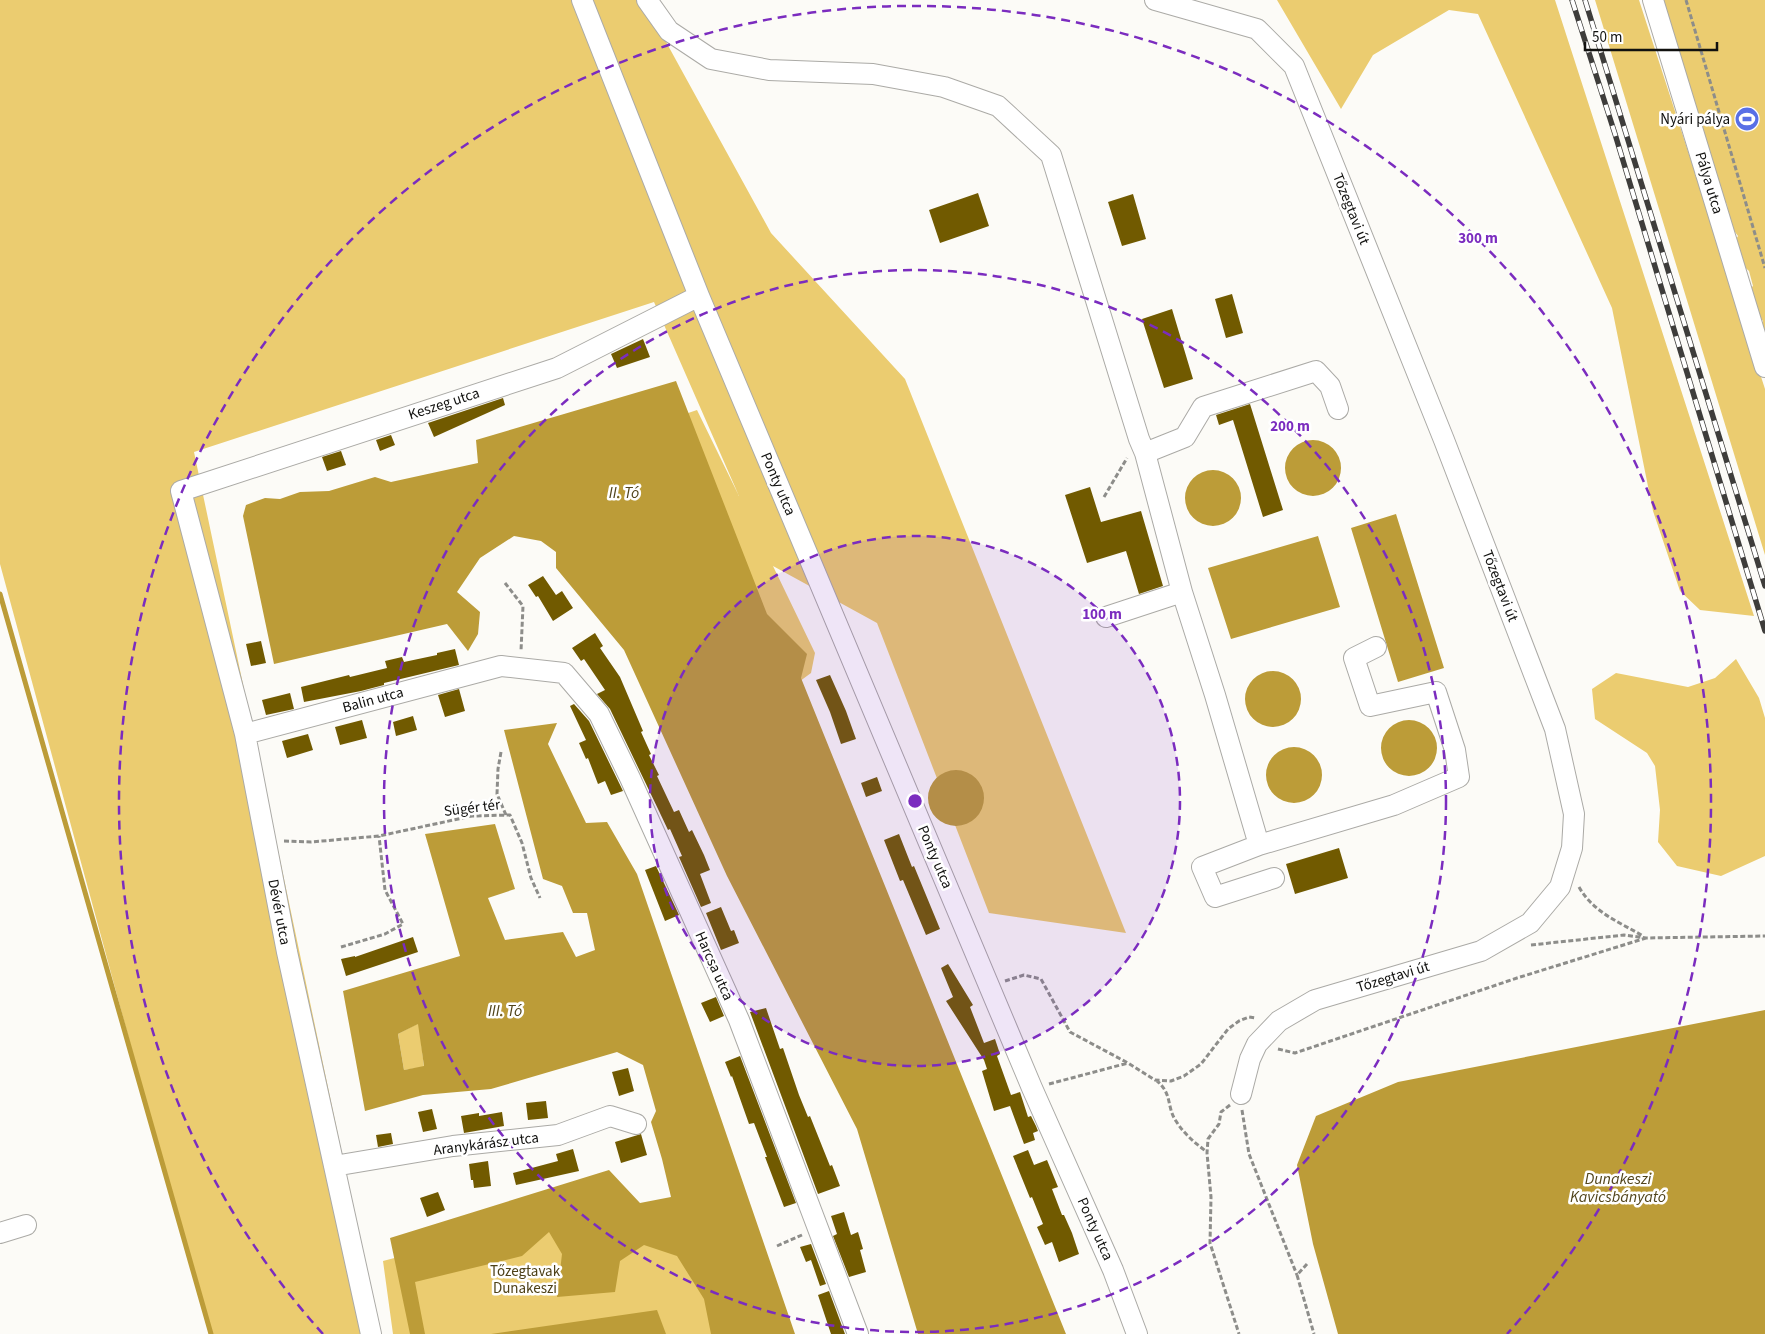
<svg xmlns="http://www.w3.org/2000/svg" width="1765" height="1334" font-family="'Source Sans 3',sans-serif">
<style>
.green{fill:#ebcc70}
.water{fill:#bc9c38;fill-rule:evenodd}
.lines{fill:none;stroke-linecap:round;stroke-linejoin:round}
.stream{stroke:#bc9c38;stroke-width:5}
.building{fill:#715a00}
.minor-casing{stroke:#abaaa6;stroke-width:22}
.path{stroke:#8d8d8a;stroke-width:3;stroke-dasharray:5 2.5;stroke-linecap:butt}
.minor{stroke:#fff;stroke-width:20}
.rail-casing{stroke:#3e3d3b;stroke-width:5.5}
.rail{stroke:#fff;stroke-width:4;stroke-dasharray:11;stroke-linecap:butt}
.ring{fill:none;stroke:#7b2cbf;stroke-width:2.5;stroke-dasharray:9 6}
.labels{text-anchor:middle;dominant-baseline:central;stroke-width:5;stroke-linejoin:round;paint-order:stroke}
.poi-label{font-size:15px;fill:#11110f;stroke:#fff;text-anchor:end}
.street-label{font-size:15px;fill:#11110f;stroke:#fff}
.park-label{font-size:15px;fill:#4e4118;stroke:#fff}
.water-label{font-size:16px;font-style:italic;fill:#51441b;stroke:#fff}
.centre{fill:#7b2cbf;stroke:#fff;stroke-width:2.5}
.ring-label{font-size:15px;text-anchor:middle;font-weight:bold;fill:#7b2cbf;stroke:#fff;stroke-width:5;stroke-linejoin:round;paint-order:stroke}
</style>
<rect width="100%" height="100%" fill="#fcfbf7"/>
<path class="green" d="M0 0H643L771 233 905 379 1126 933 989 913 877 623 773 566 815 653 811 673 747 720 517 471 697 410 739 496 654 302 194 452 380 1334H209L0 564Z
M1277 0H1555L1754 616 1700 610 1680 591 1653 511 1612 308 1478 14 1449 10 1373 55 1341 109Z
M1595 0H1639L1765 389V555Z
M1649 0H1765V357L1755 346 1763 321 1748 302 1744 294 1753 286 1749 271 1741 264 1734 243 1738 236 1729 224 1727 204 1720 198 1705 152 1707 141 1692 128Z
M1736 659 1759 698 1765 718V856L1721 876 1677 866 1658 842 1660 810 1655 766 1647 753 1595 719 1592 689 1616 673 1688 687 1715 678Z
M419 1023 424 1067 404 1070 398 1034Z
M565 1213 710 1225 745 1334H393L383 1261Z"/>
<path class="water" d="M676 381 767 614 807 654 801 678 1066 1334H918L857 1129 727 876 624 650 556 568V552L541 541 514 536 480 558 457 592 480 612 478 634 468 651 447 624 274 664 243 516 246 505 265 498 280 499 300 492 329 491 375 477 391 482 478 463 476 440Z
M1285 468a28 28 0 1 1 56 0a28 28 0 1 1-56 0Z
M1185 498a28 28 0 1 1 56 0a28 28 0 1 1-56 0Z
M1396 514 1444 668 1398 682 1351 528Z
M1318 536 1340 607 1231 639 1208 568Z
M1245 699a28 28 0 1 1 56 0a28 28 0 1 1-56 0Z
M1381 748a28 28 0 1 1 56 0a28 28 0 1 1-56 0Z
M557 723 548 744 586 823 607 822 637 874 795 1334H711L704 1299 677 1256 644 1245 620 1261 615 1292 557 1297 562 1254 549 1232 522 1256 415 1282 425 1334H410L390 1238 609 1170 640 1203 671 1197 662 1159 651 1122 656 1111 643 1065 617 1052 491 1089 423 1095 365 1111 343 991 460 956 425 834 495 824 515 889 488 898 505 940 563 932 576 957 595 950 587 913H573L562 886 543 879 504 730ZM418 1024 424 1066 404 1070 398 1034Z
M1266 775a28 28 0 1 1 56 0a28 28 0 1 1-56 0Z
M928 798a28 28 0 1 1 56 0a28 28 0 1 1-56 0Z
M1765 1010V1334H1338L1313 1244 1297 1165 1316 1116 1398 1082Z
M657 1310 666 1334H491Z"/>
<g class="lines">
<path class="stream" d="M0 594 211 1334"/>
</g>
<path class="building" d="M978 193 989 226 940 243 929 210Z
M1133 194 1146 239 1122 246 1108 202Z
M1232 294 1243 333 1226 338 1215 299Z
M1172 309 1193 379 1164 388 1142 319Z
M643 339 650 357 617 368 611 354Z
M503 398 505 405 434 437 428 423Z
M1250 404 1283 510 1263 517 1233 420 1219 425 1216 415Z
M391 435 395 445 380 451 376 440Z
M341 451 346 465 327 471 322 457Z
M1090 487 1101 522 1141 511 1163 586 1139 594 1126 551 1087 563 1065 495Z
M543 576 556 595 562 591 573 608 553 621 538 596 536 597 528 585Z
M595 633 603 646 600 648 620 677 643 731 641 732 651 754 649 755 659 775 657 776 674 812 679 810 689 832 692 830 704 855 710 870 700 874 711 903 701 907 679 857 682 856 670 829 668 830 659 811 610 709 597 694 605 690 584 659 581 661 572 648Z
M261 641 266 663 251 666 246 644Z
M455 649 459 665 384 683V685L361 691 304 702 301 687 349 675 350 677 387 668 385 661 402 657 404 662 437 655V653Z
M830 675 846 711 856 739 841 744 830 712 816 680Z
M459 689 465 711 445 717 438 695Z
M290 693 294 709 266 715 262 700Z
M574 704 589 721 623 791 611 795 605 781 598 784 588 758 586 759 579 743 586 740 570 706Z
M413 716 417 730 396 736 393 722Z
M362 720 367 738 340 745 335 727Z
M308 734 313 750 287 758 282 741Z
M877 777 882 791 866 797 861 783Z
M899 834 912 867 914 866 940 929 926 935 903 880 900 881 884 840Z
M1339 848 1348 878 1295 894 1286 864Z
M656 866 679 915 665 921 645 870Z
M721 907 731 931 734 930 739 943 721 950 706 913Z
M413 937 418 952 346 976 341 959 355 956V957Z
M948 964 973 1005 970 1007 984 1043 995 1039 1000 1054 997 1056 1011 1095 1020 1092 1028 1117 1031 1116 1036 1126 1038 1131 1033 1133 1035 1140 1024 1144 1010 1106 994 1111 982 1071 987 1069 984 1060 946 1001 953 997 941 968Z
M716 997 724 1016 710 1022 701 1003Z
M766 1008 780 1049 783 1048 799 1095 808 1117 810 1116 830 1166 832 1165 840 1186 818 1194 750 1012Z
M740 1056 796 1203 784 1207 765 1157H767L754 1123 749 1124 732 1076 731 1077 725 1062Z
M628 1068 634 1091 619 1096 612 1072Z
M546 1101 548 1118 528 1120 526 1103Z
M432 1109 437 1129 423 1132 418 1112Z
M502 1112 504 1126 464 1133 461 1116 479 1113V1116Z
M391 1133 393 1144 378 1147 376 1135Z
M641 1134 647 1155 621 1163 615 1142Z
M573 1149 579 1171 516 1185 513 1173 558 1161 556 1154Z
M1028 1150 1034 1165 1047 1160 1058 1187 1052 1189 1062 1215H1064L1072 1233 1079 1254 1059 1262 1052 1242 1045 1245 1037 1227 1043 1224 1032 1197 1030 1198 1013 1156Z
M488 1161 491 1186 474 1188 473 1180H471L469 1164Z
M438 1192 445 1210 427 1217 420 1198Z
M844 1212 851 1235 858 1232 863 1249 860 1250 866 1272 849 1277 833 1236 837 1234 831 1216Z
M811 1244 826 1284 820 1286 811 1260 806 1262 800 1247Z
M829 1291 845 1334H831L818 1295Z"/>
<g class="lines">
<defs>
<path id="minor" d="M582 0 699 296 1032 1088 1113 1270 1137 1334
M647 0 669 31 711 59 769 70 873 74 944 87 998 106 1051 155 1139 439 1145 453
M1155 0 1257 29 1294 66 1444 440 1555 729 1574 814 1572 848 1560 887 1530 923 1481 951 1315 1000 1279 1021 1257 1044 1250 1059 1241 1094
M1653 0 1765 367
M1182 592 1145 453 1185 437 1203 407 1316 371 1330 386 1338 409
M1106 617 1182 592 1215 695 1259 845
M245 734 501 666 564 673 599 714 630 778 739 1020 858 1334
M1274 878 1215 897 1202 867 1259 845 1394 805 1459 777 1455 750 1436 692 1370 706 1354 658 1376 647
M334 1166 453 1146 558 1135 610 1116 636 1124
M0 1233 26 1225
M371 1334 287 952 245 734 181 491 557 368 699 296"/>
</defs>
<use href="#minor" class="minor-casing"/>
<path class="path" d="M1686 0 1765 268
M1104 497 1127 458
M505 583 523 606 521 651
M501 752 498 769 497 794 506 815
M284 841 311 842 379 836 472 816 510 815 522 843 531 878 540 898
M1579 887C1593 912 1619 922 1643 936
M1531 945 1624 935 1646 938 1765 936
M341 947 385 934 403 924 385 890 379 836
M1005 981 1024 975 1041 979 1070 1032 1128 1063 1155 1080 1171 1081 1184 1076 1201 1064 1228 1029 1239 1021 1249 1017 1256 1018
M1278 1049 1295 1053 1517 978 1646 938
M1156 1080C1173 1094 1166 1106 1176 1121 1184 1134 1195 1143 1207 1152
M1049 1084 1128 1063
M1230 1105 1221 1112 1219 1124 1208 1139 1207 1153 1211 1197 1210 1243 1239 1334
M1242 1110 1249 1154 1297 1275
M777 1246 802 1235
M1307 1264 1297 1275 1314 1334"/>
<use href="#minor" class="minor"/>
<defs>
<path id="rail" d="M1572 0 1615 134 1765 631
M1585 0 1765 586"/>
</defs>
<use href="#rail" class="rail-casing"/>
<use href="#rail" class="rail"/>
</g>
<circle cx="915" cy="801" r="265" fill="#7b2cbf" fill-opacity=".12"/>
<g class="ring">
<circle cx="915" cy="801" r="265"/>
<circle cx="915" cy="801" r="531"/>
<path d="M323 1334A796 796 0 1 1 1507 1334"/>
</g>
<defs>
<symbol id="stadium-disc" viewBox="-11 -11 22 22"><circle r="9.5" fill="#586fe6" stroke="#fff"/><path d="M0-5a6.5 5 0 1 0 0 10a6.5 5 0 1 0 0-10ZM-3.5-1.8h7v3.6h-7Z" fill="#fff"/></symbol>
</defs>
<g fill-rule="evenodd">
<use href="#stadium-disc" x="1733" y="105" width="28" height="28"/>
</g>
<g class="labels">
<g class="poi-label">
<text x="1730" y="119">Nyári pálya</text>
</g>
<g class="street-label">
<text transform="translate(1709 183) rotate(73)">Pálya utca</text>
<text transform="translate(1351 209) rotate(68)">Tőzegtavi út</text>
<text transform="translate(444 404) rotate(-18)">Keszeg utca</text>
<text transform="translate(778 484) rotate(67)">Ponty utca</text>
<text transform="translate(1500 586) rotate(69)">Tőzegtavi út</text>
<text transform="translate(373 700) rotate(-15)">Balin utca</text>
<text transform="translate(472 808) rotate(-7)">Sügér tér</text>
<text transform="translate(935 857) rotate(67)">Ponty utca</text>
<text transform="translate(279 912) rotate(79)">Dévér utca</text>
<text transform="translate(714 966) rotate(66)">Harcsa utca</text>
<text transform="translate(1393 977) rotate(-17)">Tőzegtavi út</text>
<text transform="translate(486 1144) rotate(-7)">Aranykárász utca</text>
<text transform="translate(1095 1229) rotate(66)">Ponty utca</text>
</g>
<g class="park-label">
<text x="525" y="1271">Tőzegtavak<tspan x="525" dy="17">Dunakeszi</tspan></text>
</g>
<g class="water-label">
<text x="624" y="493">II. Tó</text>
<text x="505" y="1011">III. Tó</text>
<text x="1618" y="1179">Dunakeszi<tspan x="1618" dy="18">Kavicsbányató</tspan></text>
</g>
</g>
<circle cx="915" cy="801" r="8" class="centre"/>
<g class="ring-label">
<text x="1478" y="243">300 m</text>
<text x="1290" y="431">200 m</text>
<text x="1102" y="619">100 m</text>
</g>
<path d="M1585 42v8h132v-8" fill="none" stroke="#11110f" stroke-width="2.5"/>
<text x="1592" y="42" font-size="15" fill="#11110f" stroke="#ffffff" stroke-width="4" paint-order="stroke">50 m</text>
</svg>
